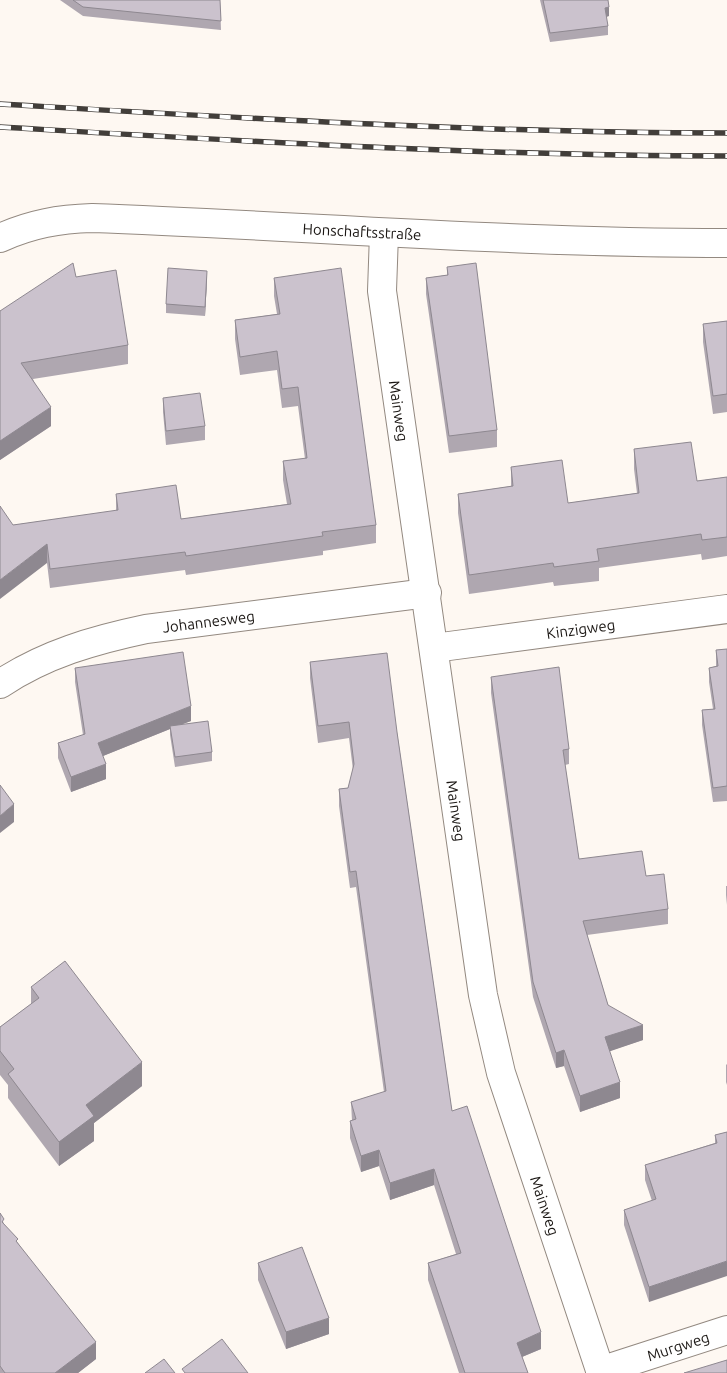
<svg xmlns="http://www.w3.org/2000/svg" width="727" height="1373" font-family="Ubuntu,sans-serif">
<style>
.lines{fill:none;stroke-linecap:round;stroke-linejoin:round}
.minor-casing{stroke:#938980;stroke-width:30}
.minor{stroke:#fff;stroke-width:28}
.rail-casing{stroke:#423e3a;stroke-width:5.5}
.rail{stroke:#fff;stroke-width:4;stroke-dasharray:11;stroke-linecap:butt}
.wall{fill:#afa7b0}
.shaded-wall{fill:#8e8890}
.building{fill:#cbc2cd;stroke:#8e8890}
.labels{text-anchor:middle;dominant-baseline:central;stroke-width:4;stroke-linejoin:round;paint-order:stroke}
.street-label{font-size:15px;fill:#1b1714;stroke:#fff}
</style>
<rect width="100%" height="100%" fill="#fef8f2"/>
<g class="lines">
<defs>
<g id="minor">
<path id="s1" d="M384 234 382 291 483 995 501 1073 601 1373"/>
<path id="s2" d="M0 238C31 224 59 219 92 218 304 226 515 243 727 243"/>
<path id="s3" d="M434 648 727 609"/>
<path id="s4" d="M0 684C45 654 94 640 146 629L427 593"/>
<path id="s5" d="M600 1371 727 1330"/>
</g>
</defs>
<use href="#minor" class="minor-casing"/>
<use href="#minor" class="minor"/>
<defs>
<path id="rail" d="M0 104C242 118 484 133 727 133
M0 127C242 141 484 156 727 156"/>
</defs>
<use href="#rail" class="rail-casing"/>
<use href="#rail" class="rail"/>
</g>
<path class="wall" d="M60 0H220L221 30 83 16Z
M540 0H608L609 16 606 17 608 26V35L550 42Z
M447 267 497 430V447L449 453 426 294V278L447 275Z
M76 277 128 345V364L33 379 51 426 0 460V311Z
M274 278 376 525V543L323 551V555L186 575 185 570 50 588 47 563 13 525 116 511V494L181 519 287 504 283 480V461L305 459 298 406 282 408 277 370 240 375 235 339V320L277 314 274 296Z
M207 280 205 316 166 313V304Z
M727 321V412L713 414 703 342V324Z
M163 398 205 426V440L166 445 163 412Z
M634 449 697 481 727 477V556L702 560 701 554 599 568V581L554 586 553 582 469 594 458 513V494L511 486V467L568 503 637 493 634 469Z
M727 649V801L713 802 702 725V710L713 709 709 682V668L716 666V650Z
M310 662 397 732 452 1111 541 1349 522 1357 528 1373H459L428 1280V1263L456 1254 434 1185 390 1200 379 1166 361 1172 350 1138V1121H352L351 1102 384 1092 356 887 350 888 339 806V789L348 788 353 770 349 738 318 743 310 678Z
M75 668 191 721 182 724 212 752V761L175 767 170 735V729L103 756 106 779 71 792 58 758V743L83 735 75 682Z
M491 677 569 749V764L565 765 579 859 646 876 668 909V924L587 935 608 1005 643 1040 609 1051 620 1098 580 1112 564 1066 556 1068 533 997 491 693Z
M726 886H727V905L726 895Z
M31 987 142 1086 94 1123V1141L59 1166 8 1098V1085L0 1075V1027L31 1004Z
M727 1064V1085L726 1082V1065Z
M727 1132 649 1302 624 1225V1210L652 1201 645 1180V1165L715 1143V1135Z
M0 1213 4 1224 18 1243 96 1359 78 1373H0Z
M258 1263 329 1334 286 1349 258 1280Z"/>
<path class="shaded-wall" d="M609 7V16L605 17V8Z
M207 271V280L205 316V307Z
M51 407V426L0 460V441Z
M47 544V563L0 599V580Z
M191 706V721L170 729V726V729L98 758V743Z
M106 764V779L71 792V777Z
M14 804V822L0 833V816Z
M643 1025V1040L605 1053V1037Z
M564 1050V1066L556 1068V1053Z
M142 1062V1086L94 1123V1141L59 1166V1142L86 1105Z
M620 1082V1098L580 1112V1096Z
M379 1150V1166L361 1172V1156Z
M434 1169V1185L390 1200V1183Z
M727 1261V1276L649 1302V1287Z
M329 1318V1334L286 1349V1332Z
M541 1332V1349L517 1359V1343Z
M96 1342V1359L78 1373H55Z"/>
<path class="building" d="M73 0H220L221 21 83 7Z
M543 0H608L609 7 605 8 608 26 550 33Z
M73 263 76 277 116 270 128 345 21 363 51 407 0 441V311Z
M476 263 497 430 449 436 426 278 448 275 447 267Z
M168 268 207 271 205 307 166 304Z
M341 268 376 525 322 532 323 536 186 556 185 552 50 569 47 544 0 580V506L13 525 118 510 116 494 176 485 181 519 291 504 283 461 307 458 298 387 282 389 277 351 240 357 235 320 280 314 274 278Z
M727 321V394L713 396 703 324Z
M200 393 205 426 166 431 163 398Z
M691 442 697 481 727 477V537L702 540 701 534 597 549 599 561 554 567 553 563 469 575 458 494 513 486 511 467 562 460 568 503 639 493 634 449Z
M727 649V786L713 788 702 710 715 709 709 668 718 666 716 650Z
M183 652 191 706 98 743 106 764 71 777 58 743 85 734 75 668Z
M387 653 397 732 452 1111 467 1106 541 1332 517 1343 528 1373H465L428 1263 461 1253 434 1169 390 1183 379 1150 361 1156 350 1121 356 1119 351 1102 386 1091 356 871 350 872 339 789 348 788 354 764 349 722 318 726 310 662Z
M559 667 569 749 563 750 579 859 642 851 646 876 664 874 668 909 583 921 608 1005 643 1025 605 1037 620 1082 580 1096 564 1050 556 1053 533 982 491 677Z
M208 721 212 752 175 757 170 726Z
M0 785 14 804 0 816Z
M65 961 142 1062 86 1105 94 1116 59 1142 8 1074 14 1069 0 1051V1027L39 998 31 987Z
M727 1132V1261L649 1287 624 1210 656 1199 645 1165 717 1143 715 1135Z
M0 1213 4 1219 2 1222 18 1239 16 1241 96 1342 55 1373H5L0 1366Z
M302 1247 329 1318 286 1332 258 1263Z
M222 1339 248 1373H185L182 1369Z
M164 1359 175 1373H145Z
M727 1360V1373H684Z"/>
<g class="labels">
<g class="street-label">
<text stroke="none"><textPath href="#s2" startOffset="365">Honschaftsstraße</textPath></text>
<text stroke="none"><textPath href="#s1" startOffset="178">Mainweg</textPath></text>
<text stroke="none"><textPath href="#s4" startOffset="220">Johannesweg</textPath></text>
<text stroke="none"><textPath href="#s3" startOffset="148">Kinzigweg</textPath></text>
<text stroke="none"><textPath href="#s1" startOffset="582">Mainweg</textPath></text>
<text stroke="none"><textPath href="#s1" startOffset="988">Mainweg</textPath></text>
<text stroke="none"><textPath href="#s5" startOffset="82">Murgweg</textPath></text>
</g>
</g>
</svg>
